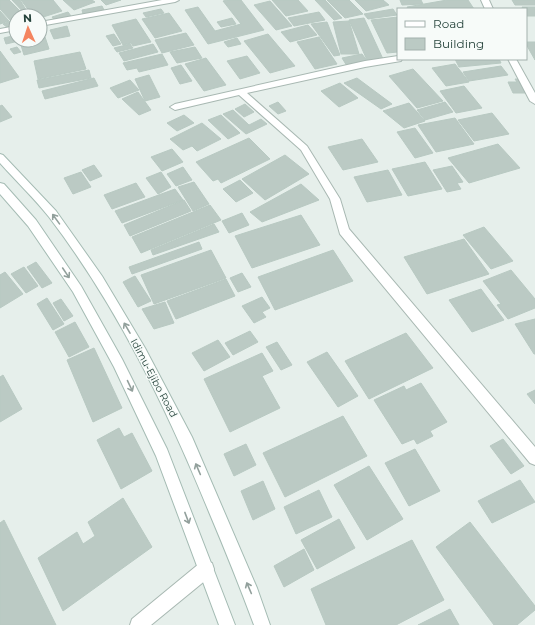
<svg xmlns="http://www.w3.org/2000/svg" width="535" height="625" font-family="Montserrat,sans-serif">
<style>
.building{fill:#bbcac4;stroke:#b8c9c2}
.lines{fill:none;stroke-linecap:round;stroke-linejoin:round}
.minor-casing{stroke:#a8b8b2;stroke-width:2}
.secondary-casing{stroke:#a4bbb3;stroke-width:2}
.minor{fill:#fff;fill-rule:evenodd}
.secondary{fill:#fff;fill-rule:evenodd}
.oneway{stroke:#92a09c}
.labels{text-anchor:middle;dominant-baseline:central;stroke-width:3;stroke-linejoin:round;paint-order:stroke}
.street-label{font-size:10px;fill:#24423a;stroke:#f7fbf9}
</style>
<rect width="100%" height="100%" fill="#e6efeb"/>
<path class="building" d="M0 0H9L25 16H16V25L8 28 3 24 11 21 0 9Z
M12 0H20L28 13 25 14Z
M21 0H53L62 11 40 18V16H33Z
M63 0H92L95 2 74 10Z
M101 0H121L106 5Z
M227 0H241L264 30 208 44 185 10 198 7 215 31 241 24 223 1Z
M272 0H298L308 11 286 16Z
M315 0H325L342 18 334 20Z
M327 0H349L363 14 345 18Z
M355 0H383L389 5 366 11Z
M400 0H421L423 4 402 5Z
M447 0H468L474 9H408L407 7Z
M512 0H535V5H515Z
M270 1 292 26 276 30 254 5Z
M102 6 104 10 83 14 82 10Z
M522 7H535V16H526V9H523Z
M161 9 164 13 146 17 143 13Z
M393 9 397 15 368 19 364 14Z
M0 11 9 21 0 24Z
M68 12 71 16 55 21 52 17Z
M319 12 325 20 294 26 288 18Z
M169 13 182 31 155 38 142 19Z
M398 17V52L387 53 371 20Z
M232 18 236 24 221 27 217 22Z
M364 18 383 59 367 60 349 20Z
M136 19 151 42 133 46 131 43 123 45 112 25Z
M349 21 359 54H341L333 22Z
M327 22 340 55 334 56 311 24Z
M308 25 317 35 290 42 281 32Z
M67 26 70 36 54 39 50 30Z
M186 33 194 45 162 53 155 40Z
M114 34 121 44 113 46 106 36Z
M268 34 295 66 270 73 244 41Z
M16 35V40H23L6 44 4 38Z
M45 37 49 49 24 55 20 42 40 40V38Z
M319 37 337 64 315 69 297 42Z
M237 38 241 44 228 47 224 42Z
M526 42H535V60L526 44Z
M130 44 133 48 117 52 114 48Z
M153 44 158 52 124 61 119 53Z
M17 47 21 52 14 54 10 49Z
M195 47 202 58 177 63 170 52Z
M0 51 19 77 0 83Z
M80 52 86 69 38 79 34 61Z
M162 54 168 65 139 72 137 68 127 70 123 63Z
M362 54 368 62 347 66 342 58Z
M247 56 260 73 240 79 227 61Z
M206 58 226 85 204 91 185 64Z
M455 59H499L501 63 459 67Z
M455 64 469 82 446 86 432 68Z
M181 65 192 81 180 84 171 68Z
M501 66 508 75 469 81 463 72Z
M413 69 443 101 417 108 389 76Z
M89 70 91 78 39 88 37 80Z
M149 75 160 97 145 101 135 79Z
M94 78 98 86 45 99 42 91Z
M357 78 392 104 381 109 344 83Z
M515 79H520L527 93H513L508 82H517Z
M130 80 139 90 118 98 110 88Z
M340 83 358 98 339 107 321 91Z
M464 86 482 108 456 113 440 91Z
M138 92 151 110 139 115 122 99Z
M278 102 286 111 278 114 269 106Z
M445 102 453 112 425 120 417 110Z
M409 103 425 121 404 128 383 111Z
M245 104 254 112 244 117 235 109Z
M2 105 12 117 0 122V106Z
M233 110 249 125 261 119 267 124 246 134 223 114Z
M492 113 509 134 474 141 458 120Z
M184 115 194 123 177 131 167 123Z
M221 115 240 133 228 139 208 120Z
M455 118 474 144 436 152 418 125Z
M202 123 221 139 197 151 192 146 183 150 170 139Z
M415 128 433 153 415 158 397 132Z
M249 138 270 159 221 183 218 179 213 181 196 162Z
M362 139 378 162 343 170 328 147Z
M498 144 520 168 469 183 448 158Z
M172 149 183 162 162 171 151 157Z
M285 155 309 174 265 200 242 179Z
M425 162 442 189 408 196 392 169Z
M94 165 102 176 90 181 82 170Z
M452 166 463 182 457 183 461 189 447 192 433 170Z
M183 167 192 180 176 186 167 174Z
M388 170 402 195 367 202 354 177Z
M81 172 91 187 73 194 64 178Z
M161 172 171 187 158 194 146 178Z
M240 180 253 193 236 202 223 189Z
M194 182 209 204 193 211 178 187Z
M136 183 145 197 112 209 104 195Z
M301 184 319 200 262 222 250 212Z
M175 189 183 200 122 223 115 211Z
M184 200 191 211 130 236 124 225Z
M210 205 221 220 141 253 132 237Z
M242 213 249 225 229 233 222 221Z
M301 215 320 245 252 268 235 236Z
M214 224 219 232 153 255 151 250Z
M484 227 513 261 491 269 463 235Z
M464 239 489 274 427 294 404 257Z
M199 242 202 249 132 274 129 267Z
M211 250 226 278 154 304 141 275Z
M333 250 353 281 275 310 258 277Z
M36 262 52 283 42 288 27 267Z
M24 267 38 286 26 293 11 274Z
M511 270 535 299V308L508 319 497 305 501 304 483 281Z
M5 272 23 294 0 308V275Z
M242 273 251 287 238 292 230 278Z
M135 276 151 301 138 307 123 282Z
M226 279 235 296 176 319 167 301Z
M481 289 504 320 472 332 449 300Z
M262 297 270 308 262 312 266 317 254 323 242 306Z
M47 298 64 324 53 330 37 304Z
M61 299 73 316 64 321 53 303Z
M165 302 174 323 154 329 142 309Z
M535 319V354H534L515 324Z
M75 322 89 347 69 357 55 332Z
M250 331 258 342 233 355 225 343Z
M406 333 433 368 369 399 345 361Z
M218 340 230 357 204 371 192 353Z
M277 342 292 365 281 370 266 347Z
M94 348 122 408 93 422 67 360Z
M327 352 358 396 338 407 307 362Z
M262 353 273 371 262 376 280 408 230 432 204 379Z
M3 375 22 409 0 422V377Z
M421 383 447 422 430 431 433 436 417 444 414 439 402 444 374 400 404 386 406 390Z
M535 390V404L527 394Z
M343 416 367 456 285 497 263 453Z
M119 428 124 437 132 433 152 471 121 489 97 440Z
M503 439 524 466 511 474 490 446Z
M246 444 256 465 234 476 224 454Z
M415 449 440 491 409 506 385 463Z
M369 466 403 519 367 540 334 485Z
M520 480 535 502 492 523 478 501Z
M263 481 275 509 253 520 241 491Z
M319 490 332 517 296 534 284 507Z
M123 498 152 547 63 611 38 558 77 532 83 544 95 536 88 522Z
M339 519 355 548 317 569 301 540Z
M4 520 56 625H0V523Z
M470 522 535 606V610L517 625H494L436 547Z
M412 540 444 600 396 625H326L311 589Z
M304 549 314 570 284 587 274 566Z
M450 609 459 625H418Z"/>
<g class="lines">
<defs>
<path id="minor" d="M162 0H179L175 2 40 26V22Z
M481 0H489L493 9H485Z
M16 26V30L0 33V29Z
M398 56V59H402L401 61 365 67 247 93 307 146 340 199 349 229 535 447V465L530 463 340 234 330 199 301 150 239 95 175 110 170 107 175 104 365 61Z
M508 59H516L535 93V104L530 101Z
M206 561 212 563 214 569 212 575 151 625H130L132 619 200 563Z"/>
<path id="secondary" d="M0 154 3 155 56 211 102 276 145 348 192 437 257 588 270 625H254C240 587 225 550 209 512 167 409 117 306 49 217 34 198 16 181 0 163Z
M0 183 4 184 36 220 81 286 122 359 167 449 235 625H219L156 456 114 367 73 292 28 226 0 194Z"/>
</defs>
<use href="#minor" class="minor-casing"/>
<use href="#secondary" class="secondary-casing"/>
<use href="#minor" class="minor"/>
<use href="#secondary" class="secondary"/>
</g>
<defs><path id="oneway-shaft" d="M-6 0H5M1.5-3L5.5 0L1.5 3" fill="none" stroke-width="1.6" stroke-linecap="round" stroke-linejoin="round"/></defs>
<g class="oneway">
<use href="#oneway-shaft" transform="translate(56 219) rotate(-126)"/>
<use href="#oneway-shaft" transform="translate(66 273) rotate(56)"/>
<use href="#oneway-shaft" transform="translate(127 328) rotate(-120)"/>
<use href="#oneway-shaft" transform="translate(130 386) rotate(65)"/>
<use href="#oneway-shaft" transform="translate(198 469) rotate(-113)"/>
<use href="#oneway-shaft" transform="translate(187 518) rotate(69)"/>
<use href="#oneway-shaft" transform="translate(249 588) rotate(-113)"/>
</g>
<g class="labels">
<g class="street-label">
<text transform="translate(154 378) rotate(62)">Idimu-Ejibo Road</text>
</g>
</g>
<rect x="397" y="8" width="130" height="52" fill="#f7fbf9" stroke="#a3b1ad"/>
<rect x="405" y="21" width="20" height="6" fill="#ffffff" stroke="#a3b1ad"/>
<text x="433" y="28" font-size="12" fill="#24423a">Road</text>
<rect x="405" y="38" width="20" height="12" fill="#bbcac4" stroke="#a3b1ad"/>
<text x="433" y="48" font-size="12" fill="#24423a">Building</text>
<g transform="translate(28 28) rotate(357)"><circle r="19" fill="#f7fbf9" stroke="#a3b1ad"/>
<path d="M0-3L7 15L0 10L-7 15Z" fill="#f4845f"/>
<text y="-6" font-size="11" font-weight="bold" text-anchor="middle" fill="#24423a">N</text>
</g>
</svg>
